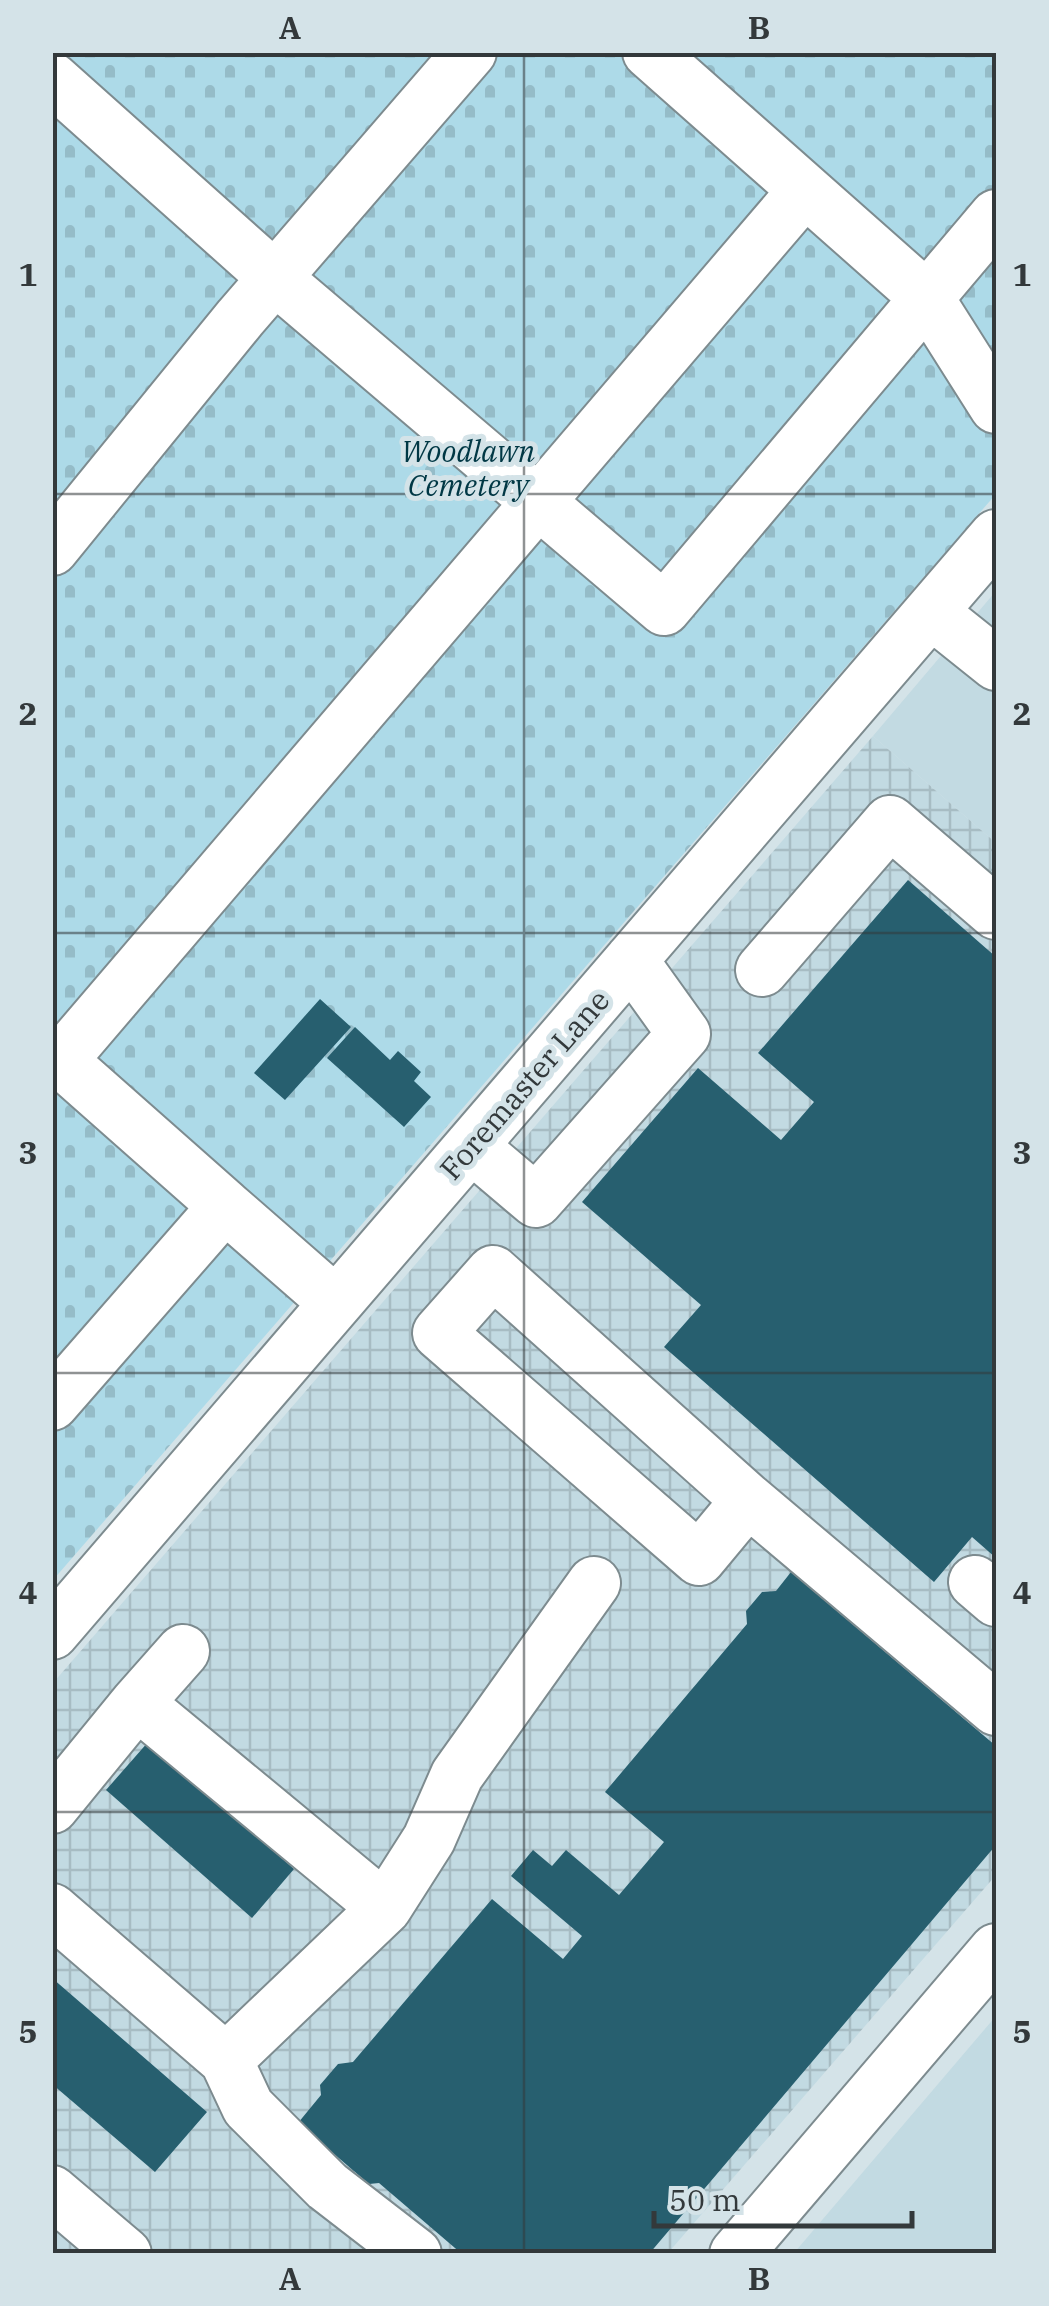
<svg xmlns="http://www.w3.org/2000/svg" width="1049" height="2306" font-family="'IBM Plex Serif',serif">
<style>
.built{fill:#c2dae2}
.industrial{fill:url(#industrial-grid)}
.cemetery{fill:url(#cemetery-stones)}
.building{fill:#275f6f}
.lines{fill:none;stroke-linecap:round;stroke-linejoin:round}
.minor-casing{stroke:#7d8b8f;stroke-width:56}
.minor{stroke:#fff;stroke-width:52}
.grid{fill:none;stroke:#33393b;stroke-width:2.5;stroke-opacity:0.55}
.labels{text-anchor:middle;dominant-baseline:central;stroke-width:10;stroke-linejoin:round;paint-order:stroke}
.park-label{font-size:30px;font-style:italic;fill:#013845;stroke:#d4e3e8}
.street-label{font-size:30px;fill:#33393b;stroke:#d4e3e8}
.neatline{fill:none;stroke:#33393b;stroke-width:4}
.grid-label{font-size:32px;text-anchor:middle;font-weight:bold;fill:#33393b}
</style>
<defs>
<pattern id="industrial-grid" width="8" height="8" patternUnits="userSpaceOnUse" patternTransform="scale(2.5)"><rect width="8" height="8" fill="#c2dae2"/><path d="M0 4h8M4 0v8" fill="none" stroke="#a7bcc3"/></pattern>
<pattern id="cemetery-stones" width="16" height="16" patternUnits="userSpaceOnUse" patternTransform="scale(2.5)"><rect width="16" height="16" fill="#addae8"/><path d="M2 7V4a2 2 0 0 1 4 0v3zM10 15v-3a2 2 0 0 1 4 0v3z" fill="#95bcc8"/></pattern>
</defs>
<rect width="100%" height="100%" fill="#d4e3e8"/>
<path class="built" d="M996 591V843L873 736Z
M996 2016V2253H794Z"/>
<path class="industrial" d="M873 736 996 843V1875L668 2253 53 2254V1683Z"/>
<path class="cemetery" d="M53 53H996V494L53 1580Z"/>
<path class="building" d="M908 880 996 957V1558L972 1537 934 1582 664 1347 701 1305 582 1202 698 1068 781 1140 814 1102 758 1053Z
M320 999 351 1027 285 1100 254 1073Z
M355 1027 390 1060 398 1051 421 1072 414 1081 431 1097 404 1127 327 1058Z
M791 1572 996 1746V1845L649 2254H462L379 2183 369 2184 298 2123 321 2095 320 2085 338 2064 353 2062 492 1899 563 1959 582 1936 511 1876 533 1850 552 1866 566 1850 619 1895 664 1842 605 1792 747 1624 746 1611 762 1592 776 1591Z
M149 1741 294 1869 252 1918 106 1790Z
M52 1978 207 2112 155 2172 52 2084Z"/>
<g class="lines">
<defs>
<path id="minor" d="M649 52 927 298 996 407
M52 79 275 278 664 609 996 216
M52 549 240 318 470 52
M931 612 996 664
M762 970 890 822 996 913
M52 1053 225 1206 52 1404
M61 1060 805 190
M471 1146 536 1201 684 1034 631 960
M225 1206 336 1303
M748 1500 699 1559 439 1333 493 1272 748 1500 996 1709
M975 1582 996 1600
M52 1633 996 536
M137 1703 183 1651
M52 1807 137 1703 385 1908 226 2060 52 1910
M385 1908 429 1839 457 1775 594 1583
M226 2060 248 2107 327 2186 415 2254
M52 2192 125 2254
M736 2254 996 1950"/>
</defs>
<use href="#minor" class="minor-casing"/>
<use href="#minor" class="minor"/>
</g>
<path class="grid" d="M524 52V2254M52 494H996M52 933H996M52 1373H996M52 1812H996"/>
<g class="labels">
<g class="park-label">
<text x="468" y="450">Woodlawn<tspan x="468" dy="34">Cemetery</tspan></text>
</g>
<g class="street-label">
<text transform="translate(524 1084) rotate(-49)">Foremaster Lane</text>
</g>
</g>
<rect width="1049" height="2306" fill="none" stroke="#d4e3e8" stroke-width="110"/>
<path d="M654 2211v15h258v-15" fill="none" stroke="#33393b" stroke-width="5"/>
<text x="669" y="2211" font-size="30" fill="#33393b" stroke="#d4e3e8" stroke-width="8" paint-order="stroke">50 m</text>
<rect x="55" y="55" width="939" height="2196" class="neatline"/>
<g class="grid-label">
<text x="290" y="39">A</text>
<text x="759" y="39">B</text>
<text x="28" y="286">1</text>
<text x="1022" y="286">1</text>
<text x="28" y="725">2</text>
<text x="1022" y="725">2</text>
<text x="28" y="1164">3</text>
<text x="1022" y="1164">3</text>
<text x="28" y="1604">4</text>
<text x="1022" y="1604">4</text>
<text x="28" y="2043">5</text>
<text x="1022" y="2043">5</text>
<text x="290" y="2290">A</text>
<text x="759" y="2290">B</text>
</g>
</svg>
